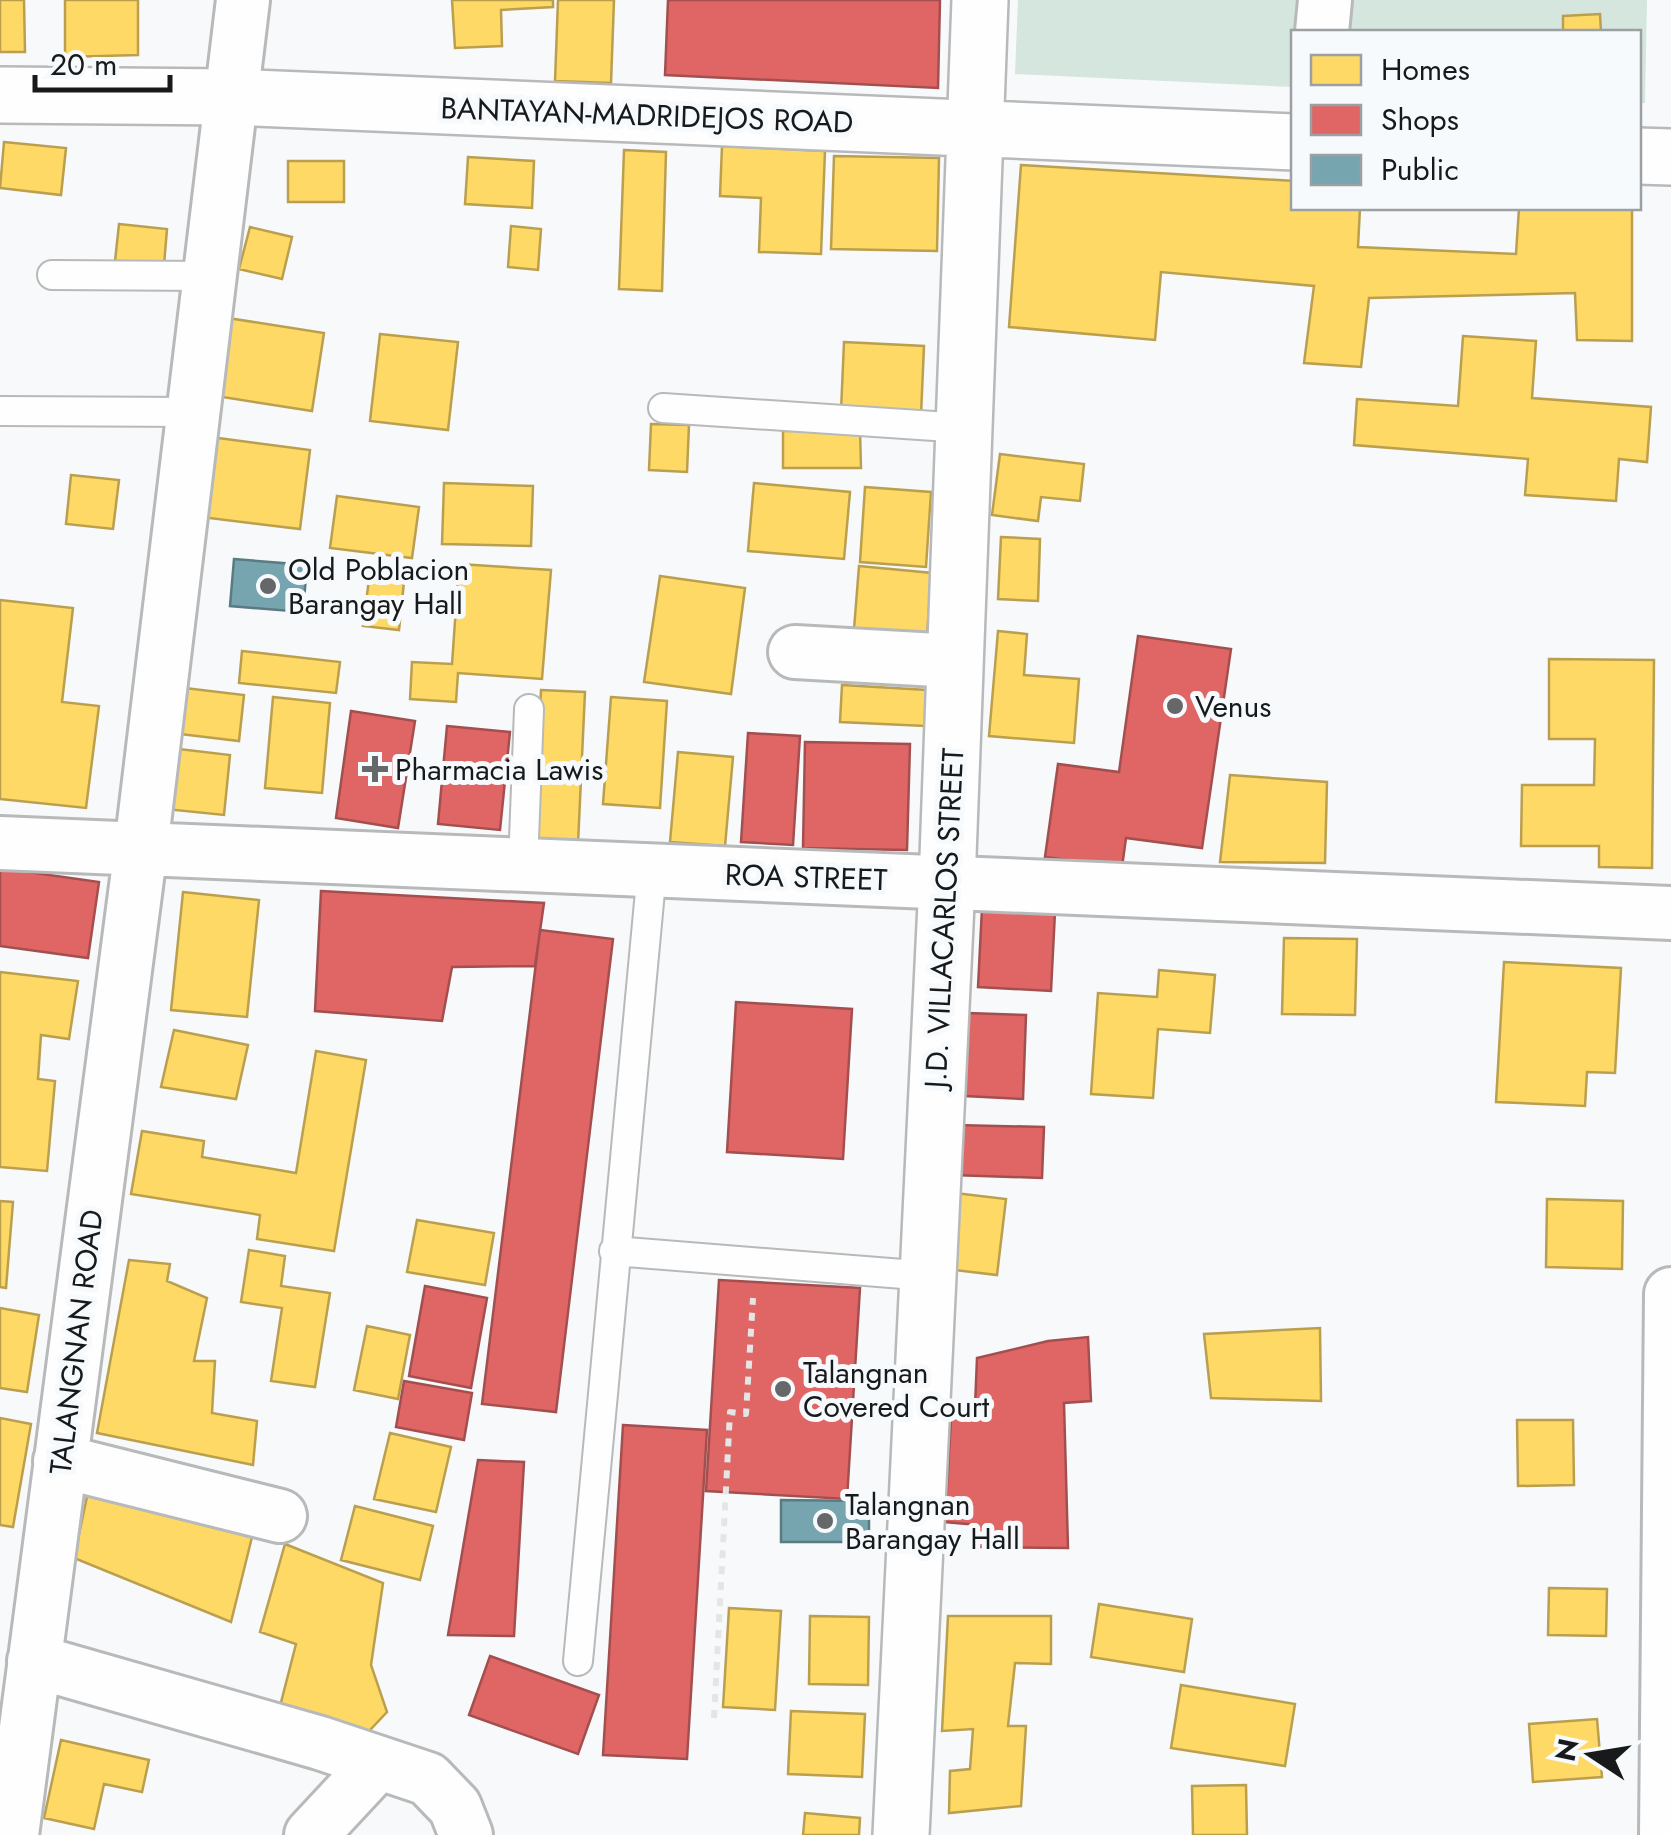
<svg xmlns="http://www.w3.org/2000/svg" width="1671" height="1835" font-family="Jost,sans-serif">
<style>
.green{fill:#d4e6de}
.homes{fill:#ffd966;stroke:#ba9f4f;stroke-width:2.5}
.shops{fill:#e06666;stroke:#a44f4f;stroke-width:2.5}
.public{fill:#76a5af;stroke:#5a7b82;stroke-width:2.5}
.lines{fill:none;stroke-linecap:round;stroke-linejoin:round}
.lane-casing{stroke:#b7b9ba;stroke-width:32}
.street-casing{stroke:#b7b9ba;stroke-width:58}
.secondary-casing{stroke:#b7b9ba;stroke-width:60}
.path{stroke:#e4e5e5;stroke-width:6;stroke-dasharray:8 8;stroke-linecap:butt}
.lane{stroke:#fefefe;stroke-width:28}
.street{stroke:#fefefe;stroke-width:52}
.secondary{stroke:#fefefe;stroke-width:55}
.poi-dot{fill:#666769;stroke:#f6fafc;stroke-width:4}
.labels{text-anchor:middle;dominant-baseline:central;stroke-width:10;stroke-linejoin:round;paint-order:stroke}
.street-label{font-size:30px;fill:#18191a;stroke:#f6fafc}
.poi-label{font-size:30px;fill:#18191a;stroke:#f6fafc;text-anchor:start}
</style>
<rect width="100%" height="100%" fill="#f7f9fb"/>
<path class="green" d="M1018 0H1647L1645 103H1639L1638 32H1294L1293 87 1015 74Z"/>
<path class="homes" d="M0 0H24L25 52H0Z
M65 0H138V55L65 57Z
M452 0H553V7L501 10 502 46 455 48Z
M558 0H614L611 83 555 81Z
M1600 14 1601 32H1563V16Z
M4 142 66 148 61 195 0 188Z
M722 146 825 151 821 254 759 252 761 198 720 196Z
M624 150 666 152 662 291 619 289Z
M834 156 939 158 937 251 831 249Z
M468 157 534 161 532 208 465 204Z
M288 161H344V202H288Z
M1021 165 1294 181V208H1360L1358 247 1516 254 1519 208H1632V341L1577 340 1575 293 1369 298 1361 367 1304 363 1314 286 1161 272 1155 340 1009 327Z
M119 224 167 229 164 265 115 261Z
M511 226 541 229 538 270 508 267Z
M250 227 292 237 282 279 239 269Z
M228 318 324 333 312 411 216 396Z
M380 334 458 342 448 430 370 421Z
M1463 336 1536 341 1532 398 1651 407 1647 462 1619 459 1616 501 1525 495 1528 459 1354 445 1357 399 1458 406Z
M844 342 924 346 921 415 841 411Z
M651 424 689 425 687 472 649 470Z
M860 430 861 468H783V431Z
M203 436 310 450 300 529 193 516Z
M1000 454 1084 464 1080 501 1041 497 1038 521 992 515Z
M71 475 119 480 113 529 66 524Z
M444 483 533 486 531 546 442 544Z
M754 483 850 492 844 559 748 551Z
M865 487 931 492 926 567 860 562Z
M337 496 419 507 412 558 330 548Z
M1001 537 1040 539 1038 601 998 599Z
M459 564 551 570 542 679 458 673 456 702 410 699 412 662 452 664Z
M859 566 932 573 927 634 854 629Z
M660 576 745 588 731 694 644 682Z
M369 579 404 582 399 630 363 626Z
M0 600 73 608 62 702 99 706 86 808 0 799Z
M998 631 1027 634 1024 675 1079 679 1074 743 989 736Z
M242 651 340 662 336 693 239 683Z
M1549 659 1654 660 1652 868 1599 867V846H1521L1522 785H1594L1595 739H1549Z
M842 685 927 690 925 726 840 722Z
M168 686 244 695 239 741 163 732Z
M541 690 585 692 578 844 534 842Z
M273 697 330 703 322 793 265 788Z
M611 697 667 701 660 808 603 804Z
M162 747 230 755 224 815 155 808Z
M678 752 733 757 725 846 670 842Z
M1230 775 1327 782 1325 863 1220 862Z
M183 892 259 900 247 1017 171 1010Z
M1284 938 1357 939 1355 1015 1282 1014Z
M1504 962 1621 968 1615 1073 1587 1072 1585 1106 1496 1102Z
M1159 970 1215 975 1210 1033 1158 1029 1153 1098 1091 1094 1098 993 1157 997Z
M0 972 78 981 69 1039 41 1035 38 1079 55 1081 47 1171 0 1167Z
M174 1030 248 1045 236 1099 161 1087Z
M316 1051 366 1060 334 1251 257 1239 260 1215 131 1194 142 1131 204 1141 202 1157 296 1173Z
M955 1193 1006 1199 997 1275 946 1269Z
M1547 1199 1623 1201 1622 1269 1546 1267Z
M0 1201 13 1202 6 1288 0 1287Z
M417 1220 494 1233 485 1285 407 1272Z
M249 1250 285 1256 281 1286 330 1293 315 1387 271 1381 282 1308 241 1302Z
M129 1260 170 1264 167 1281 207 1298 194 1361H215L212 1413 257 1421 253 1465 97 1433Z
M0 1308 39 1315 27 1392 0 1388Z
M367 1326 410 1335 398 1399 354 1390Z
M1320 1328 1321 1401 1211 1398 1204 1334Z
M0 1418 31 1424 13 1527 0 1525Z
M1517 1420H1573L1574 1485 1518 1486Z
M390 1433 451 1447 436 1512 374 1499Z
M88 1492 253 1533 231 1622 74 1558Z
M355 1506 433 1526 420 1580 341 1560Z
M285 1544 383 1583 371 1665 387 1712 354 1747 277 1718 296 1644 260 1632Z
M1549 1588 1607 1589 1606 1636 1548 1635Z
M1099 1604 1192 1619 1184 1672 1091 1657Z
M729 1608 781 1611 775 1710 723 1707Z
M810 1616 869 1617 868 1685 809 1684Z
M948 1616H1051V1664L1015 1663 1008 1726H1026L1021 1806 949 1813 950 1771 970 1769 973 1729 942 1731Z
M1181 1685 1295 1704 1285 1766 1171 1748Z
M791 1711 865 1714 862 1777 788 1774Z
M1597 1719 1602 1777 1533 1782 1529 1724Z
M61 1740 149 1760 142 1792 104 1784 94 1829 44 1818Z
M1246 1785 1247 1835H1193L1192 1786Z
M805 1813 860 1818 859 1835H803Z"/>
<path class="shops" d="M668 0H940L938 88 665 75Z
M1138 636 1231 649 1202 848 1126 838 1122 867 1045 857 1058 764 1119 772Z
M351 711 415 721 398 828 336 818Z
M447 726 510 732 500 830 438 824Z
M748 733 800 736 793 845 741 842Z
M805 742 910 744 907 850 803 848Z
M0 868 99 882 88 958 0 946Z
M321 891 544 903 535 966 452 967 442 1021 315 1011Z
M982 908 1055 912 1051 991 978 987Z
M540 930 613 939 556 1412 482 1404Z
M736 1002 852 1009 843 1159 727 1152Z
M968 1013 1026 1015 1023 1099 965 1096Z
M955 1125 1044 1127 1042 1178 953 1175Z
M719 1280 860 1288 847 1499 706 1491Z
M425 1286 487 1298 471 1388 409 1376Z
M1088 1337 1091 1401 1064 1403 1068 1548 978 1547V1525L945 1522 952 1402 975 1407 977 1358 1048 1341Z
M404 1381 472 1393 464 1440 396 1427Z
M623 1425 707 1430 687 1759 603 1755Z
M478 1460 524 1462 514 1636 448 1635Z
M490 1656 599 1695 578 1754 469 1715Z"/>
<path class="public" d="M234 559 307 565 303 612 230 606Z
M781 1500 869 1501V1542H781Z"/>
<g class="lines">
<defs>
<path id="lane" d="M52 275 210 276
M663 408 964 428
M0 411 194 412
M523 865 529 709
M614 1251 928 1276
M578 1661 652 870"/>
<path id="street" d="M1322 32 1325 0
M795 652 955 661
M0 843 1671 913
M60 1461 280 1516
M34 1661 320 1743 428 1779 455 1807 466 1835
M12 1835 141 848 243 0
M311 1835 377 1764
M1666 1835 1671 1294"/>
<path id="secondary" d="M0 95 232 97 1294 142
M1638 156 1671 157
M901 1835 947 883 980 0"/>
</defs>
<use href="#lane" class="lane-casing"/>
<use href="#street" class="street-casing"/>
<use href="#secondary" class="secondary-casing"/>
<path class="path" d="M714 1718 730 1412 746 1414 753 1298"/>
<use href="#lane" class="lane"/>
<use href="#street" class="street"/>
<use href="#secondary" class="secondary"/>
</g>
<g class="poi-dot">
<circle cx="268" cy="586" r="10"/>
<circle cx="1175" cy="706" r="10"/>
<path d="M370 754h10v10h10v10h-10v10h-10v-10h-10v-10h10z"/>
<circle cx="783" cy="1389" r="10"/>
<circle cx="825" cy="1521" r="10"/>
</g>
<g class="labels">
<g class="street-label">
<text transform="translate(647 115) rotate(2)">BANTAYAN-MADRIDEJOS ROAD</text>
<text transform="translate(806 877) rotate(2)">ROA STREET</text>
<text transform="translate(944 918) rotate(-87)">J.D. VILLACARLOS STREET</text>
<text transform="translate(76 1342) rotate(-83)">TALANGNAN ROAD</text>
</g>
<g class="poi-label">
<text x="288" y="569">Old Poblacion<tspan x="288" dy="34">Barangay Hall</tspan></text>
<text x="1195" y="706">Venus</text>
<text x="395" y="769">Pharmacia Lawis</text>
<text x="803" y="1372">Talangnan<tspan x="803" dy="34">Covered Court</tspan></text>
<text x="845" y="1504">Talangnan<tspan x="845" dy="34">Barangay Hall</tspan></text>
</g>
</g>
<rect x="1291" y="30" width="350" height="180" fill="#f6fafc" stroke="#9da0a2" stroke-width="2.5"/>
<rect x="1311" y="55" width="50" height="30" fill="#ffd966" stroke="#9da0a2" stroke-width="2.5"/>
<text x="1381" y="80" font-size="30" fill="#18191a">Homes</text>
<rect x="1311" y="105" width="50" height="30" fill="#e06666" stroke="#9da0a2" stroke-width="2.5"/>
<text x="1381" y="130" font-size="30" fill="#18191a">Shops</text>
<rect x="1311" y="155" width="50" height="30" fill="#76a5af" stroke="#9da0a2" stroke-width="2.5"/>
<text x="1381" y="180" font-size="30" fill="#18191a">Public</text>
<g transform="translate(1591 1755) rotate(282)" stroke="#f6fafc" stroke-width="8" paint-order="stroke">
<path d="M0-8L18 38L0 25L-18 38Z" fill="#18191a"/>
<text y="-15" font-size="28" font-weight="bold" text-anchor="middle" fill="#18191a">N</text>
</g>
<path d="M35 75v15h135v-15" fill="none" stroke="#18191a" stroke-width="5"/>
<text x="50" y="75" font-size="30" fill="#18191a" stroke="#f6fafc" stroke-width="8" paint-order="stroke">20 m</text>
</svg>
